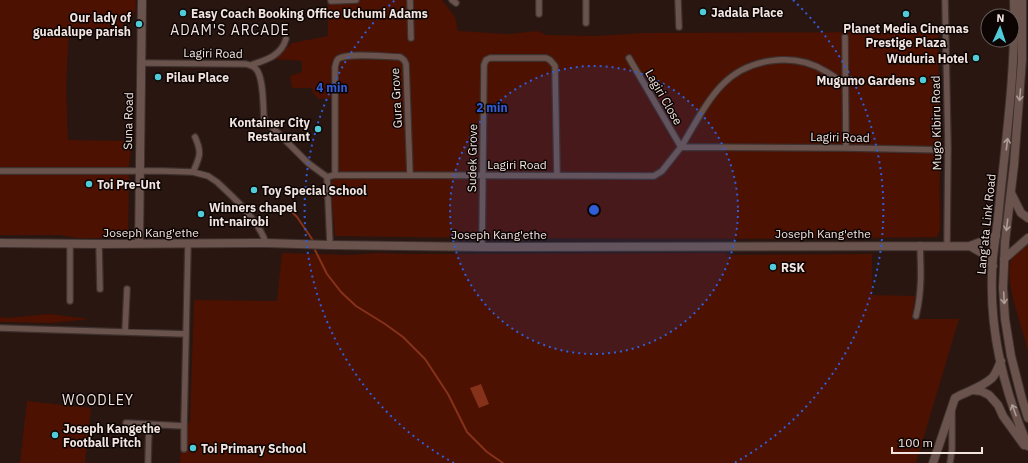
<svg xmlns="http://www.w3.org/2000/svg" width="1028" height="463" font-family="'IBM Plex Sans',sans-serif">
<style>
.green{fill:#4c1101}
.water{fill:#86321b}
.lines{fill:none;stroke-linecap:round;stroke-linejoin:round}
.stream{stroke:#86321b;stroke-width:2}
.street-casing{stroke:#3d302e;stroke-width:8}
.secondary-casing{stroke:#3d302e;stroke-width:10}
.street{stroke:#6a534c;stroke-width:5.5}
.secondary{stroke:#6a534c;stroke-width:8}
.oneway{stroke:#ae9c96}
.ring{fill:none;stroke:#325dd9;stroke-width:2;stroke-dasharray:2 4}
.poi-dot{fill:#52cbd9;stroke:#0c0503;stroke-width:1.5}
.labels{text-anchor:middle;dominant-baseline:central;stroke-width:3;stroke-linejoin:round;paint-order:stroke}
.poi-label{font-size:12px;font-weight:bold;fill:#f2e4e0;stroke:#0c0503;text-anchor:start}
.street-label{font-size:12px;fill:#f2e4e0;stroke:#0c0503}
.quarter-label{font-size:14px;letter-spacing:1px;fill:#f2e4e0;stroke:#0c0503}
.centre{fill:#325dd9;stroke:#0c0503;stroke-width:2}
.ring-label{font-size:12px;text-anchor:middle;font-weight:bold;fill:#325dd9;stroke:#0c0503;stroke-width:3;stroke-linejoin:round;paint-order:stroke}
</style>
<rect width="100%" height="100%" fill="#291611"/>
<path class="green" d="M0 0H136L135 12 120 29H69L66 87 68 140 132 141 129 164 128 235H124V237C104 237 81 241 61 235H0Z
M328 0H442L455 17 458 31 507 34 537 31 547 35 596 36 643 33 938 32 940 229 937 237C736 240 535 239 335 236L330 183 335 179 332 98 319 99 313 93 312 88H292L290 76 302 72V61L274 59 292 43 328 36Z
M1028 245V353C1025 331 1000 275 1013 256 1016 252 1024 248 1028 245Z
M282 253 350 255 377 253 407 254 726 253V255L872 254V295L915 296 912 319H959L916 463H180L182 423H190L194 300 277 301Z
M49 314 90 319 50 323 0 322V317L7 318Z
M27 401 91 408 85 463H20Z"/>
<path class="water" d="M481 384 489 404 479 408 470 388Z"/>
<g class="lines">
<path class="stream" d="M286 206 297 217 312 239
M315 250 327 274 341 292 356 306 385 324 403 337 425 359 448 394 467 432 487 452 503 463"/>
<defs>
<path id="street" d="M410 0 411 38
M452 0 456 3
M539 0V14
M678 0 679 27
M945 0 948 147 947 245
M331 1 356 0
M586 23V0
M845 37 846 148
M629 58 681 147C694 126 706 101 723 84 749 58 794 52 825 71 832 75 839 80 845 84
M141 63 246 64C249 65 253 66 255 68 264 75 263 107 264 119L308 163 327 177 335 175 654 176 662 171 681 147 846 148 948 150
M251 65C266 60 281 56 286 39
M0 171H163L193 172 208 176 217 182C236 200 257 218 266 243
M193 172C200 157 202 152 195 137
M335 175V67C336 64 336 61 338 59 347 52 388 57 400 57L404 60 406 64 410 175
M327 177 330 245
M70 243V301
M99 244 100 289
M482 247 484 65 486 60 490 58H546L550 60 555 66 557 175
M916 316C922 292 921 270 920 245
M0 328 186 334
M125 332 127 289
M126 423 184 426 188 244
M184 449V426
M148 463 149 425
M950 463 952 449V412"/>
<path id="secondary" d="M1014 0C1016 73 1005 145 998 218 996 237 992 256 992 275 990 333 1005 393 1028 446
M1022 0V60L1014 165 1005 242 1003 288 1005 319 1011 356 1022 399 1028 418
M1011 193 1021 213 1028 218
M0 243 99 244 266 243 330 245 482 247 970 246 996 236
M139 243 142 0
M970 246 982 253 993 266
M1004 259 1028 238
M972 390 981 391 989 395 998 405 1003 416 1024 445
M933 463 955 398C967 391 981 388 992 378 996 374 998 367 1001 361"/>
</defs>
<use href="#street" class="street-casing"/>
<use href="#secondary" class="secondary-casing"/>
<use href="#street" class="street"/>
<use href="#secondary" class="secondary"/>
</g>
<defs><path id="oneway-shaft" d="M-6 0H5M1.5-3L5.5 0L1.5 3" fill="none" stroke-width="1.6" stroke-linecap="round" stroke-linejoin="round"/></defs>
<g class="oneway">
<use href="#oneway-shaft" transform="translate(1020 95) rotate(95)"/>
<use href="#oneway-shaft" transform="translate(1007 144) rotate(-83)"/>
<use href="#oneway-shaft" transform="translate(1007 225) rotate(97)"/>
<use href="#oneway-shaft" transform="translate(1004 298) rotate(87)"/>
<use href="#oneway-shaft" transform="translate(1014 410) rotate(-110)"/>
</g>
<circle cx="594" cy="210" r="144" fill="#325dd9" fill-opacity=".12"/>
<g class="ring">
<circle cx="594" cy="210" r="144"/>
<path d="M454 463A289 289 0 0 1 395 0M793 0A289 289 0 0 1 734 463"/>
</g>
<g class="poi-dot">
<circle cx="703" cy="12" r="4"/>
<circle cx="183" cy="13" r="4"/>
<circle cx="906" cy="14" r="4"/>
<circle cx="139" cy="24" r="4"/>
<circle cx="976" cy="58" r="4"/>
<circle cx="158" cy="77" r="4"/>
<circle cx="923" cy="80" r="4"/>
<circle cx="318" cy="129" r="4"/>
<circle cx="89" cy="184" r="4"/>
<circle cx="254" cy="190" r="4"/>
<circle cx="201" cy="214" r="4"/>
<circle cx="773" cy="267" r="4"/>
<circle cx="55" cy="435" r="4"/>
<circle cx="193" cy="448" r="4"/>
</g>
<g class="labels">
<g class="poi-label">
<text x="711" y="12">Jadala Place</text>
<text x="191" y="13">Easy Coach Booking Office Uchumi Adams</text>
<text x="131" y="17" text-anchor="end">Our lady of<tspan x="131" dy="14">guadalupe parish</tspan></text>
<text x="906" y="28" text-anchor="middle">Planet Media Cinemas<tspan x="906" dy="14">Prestige Plaza</tspan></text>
<text x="968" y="58" text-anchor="end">Wuduria Hotel</text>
<text x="166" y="77">Pilau Place</text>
<text x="915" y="80" text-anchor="end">Mugumo Gardens</text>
<text x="310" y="122" text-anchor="end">Kontainer City<tspan x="310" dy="14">Restaurant</tspan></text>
<text x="97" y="184">Toi Pre-Unt</text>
<text x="262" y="190">Toy Special School</text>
<text x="209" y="207">Winners chapel<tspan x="209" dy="14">int-nairobi</tspan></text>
<text x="781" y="267">RSK</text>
<text x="63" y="428">Joseph Kangethe<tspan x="63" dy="14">Football Pitch</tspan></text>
<text x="201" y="448">Toi Primary School</text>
</g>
<g class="street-label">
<text transform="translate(213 53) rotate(1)">Lagiri Road</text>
<text transform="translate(664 97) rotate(60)">Lagiri Close</text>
<text transform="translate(396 98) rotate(-93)">Gura Grove</text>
<text transform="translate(128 121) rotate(-89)">Suna Road</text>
<text transform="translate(936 123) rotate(-91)">Mugo Kibiru Road</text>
<text transform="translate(840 137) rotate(1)">Lagiri Road</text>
<text transform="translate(472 158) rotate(-89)">Sudek Grove</text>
<text x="517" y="164">Lagiri Road</text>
<text transform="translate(986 224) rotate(-84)">Lang'ata Link Road</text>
<text x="151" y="232">Joseph Kang'ethe</text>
<text x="823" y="233">Joseph Kang'ethe</text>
<text x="499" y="234">Joseph Kang'ethe</text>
</g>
<g class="quarter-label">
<text x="230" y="30">ADAM'S ARCADE</text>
<text x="98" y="400">WOODLEY</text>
</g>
</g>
<circle cx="594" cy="210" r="6" class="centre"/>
<g class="ring-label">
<text x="332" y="92">4 min</text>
<text x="492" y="112">2 min</text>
</g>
<g transform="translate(1000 28) rotate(3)"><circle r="19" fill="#0c0503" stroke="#685e5b"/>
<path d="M0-3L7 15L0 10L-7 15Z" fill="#52cbd9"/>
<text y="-6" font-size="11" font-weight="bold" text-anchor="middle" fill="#f2e4e0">N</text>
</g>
<path d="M892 447v6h90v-6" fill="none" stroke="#f2e4e0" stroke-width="2"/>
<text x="898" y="447" font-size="12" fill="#f2e4e0" stroke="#0c0503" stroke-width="3" paint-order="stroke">100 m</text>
</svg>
